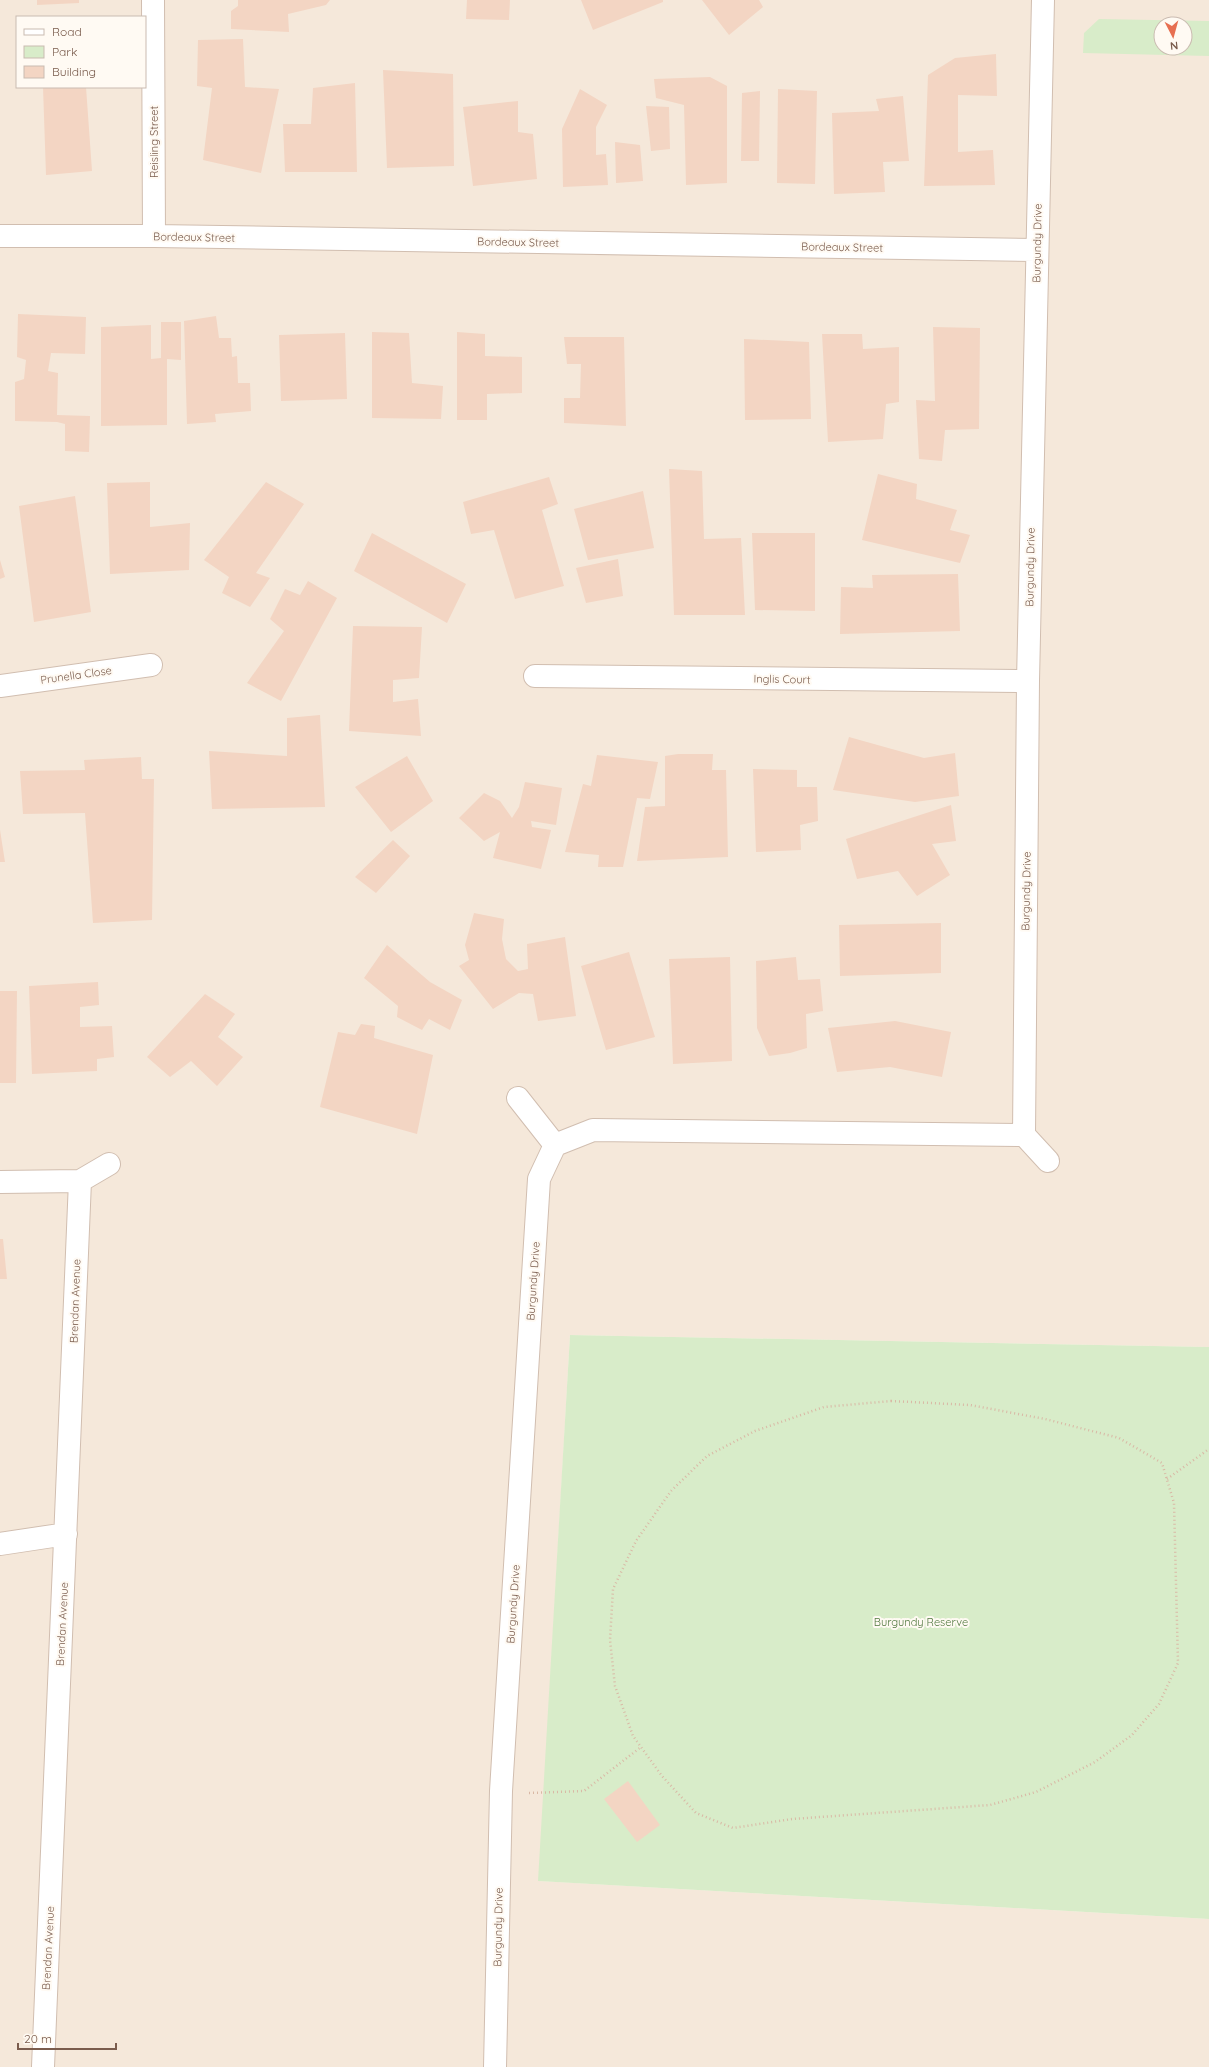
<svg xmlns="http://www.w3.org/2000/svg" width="1209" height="2067" font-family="Quicksand,sans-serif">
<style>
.residential{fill:#f5e8da;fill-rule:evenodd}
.green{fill:#d8ecc9;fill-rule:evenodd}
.building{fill:#f3d5c3}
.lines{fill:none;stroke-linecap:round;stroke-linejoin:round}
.minor-casing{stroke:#d1beb0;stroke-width:24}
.path{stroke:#d9b8a5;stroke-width:2.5;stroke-dasharray:1 3;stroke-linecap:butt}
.minor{stroke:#fff;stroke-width:22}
.labels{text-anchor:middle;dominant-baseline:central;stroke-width:4;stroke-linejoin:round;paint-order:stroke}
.street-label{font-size:11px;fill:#7a5c4d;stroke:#fffaf3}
.park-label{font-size:11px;fill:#537a41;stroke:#fffaf3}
</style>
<rect width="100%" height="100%" fill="#fdf6ec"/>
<path class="residential" d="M0 0H1209V1347L570 1335 539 1881 1209 1919V2067H0ZM17 17H145V87H17ZM1161 24H1185V48H1161Z"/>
<path class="green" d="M1099 19 1209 21V56L1083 53 1084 33ZM1161 24H1185V48H1161Z
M570 1335 1209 1347V1919L538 1881Z"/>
<path class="building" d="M37 0H79V3L37 5Z
M238 0H330L326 5 288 14 289 32 231 29V11L238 6Z
M467 0H510L509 20 466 19Z
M581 0H663V2L593 30Z
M702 0H759L763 7 729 35Z
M243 39 245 87 279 89 261 173 203 160 212 88 197 86 198 40Z
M996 54 997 96 958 95V152L993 150 995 185 924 186 928 75 955 58Z
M383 70 453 74 454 166 387 168Z
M710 77 727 86V183L686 185 684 105 656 98 654 79Z
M355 83 357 172H285L283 124H311L313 88Z
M43 87H86L92 171 46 175Z
M580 89 607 105 596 127V155L606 154 608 185 563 187 562 129Z
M778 89 817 91 815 184 777 183Z
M760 91 759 161H741L742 93Z
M903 96 909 161 883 162 885 192 834 194 832 113 879 111 876 99Z
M518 101V132L533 134 537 179 473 186 463 107Z
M646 106 669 107 670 149 651 151Z
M615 142 640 145 643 181 616 183Z
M18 314 86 317 85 354 51 353 48 371 58 373 57 415 90 416 89 452 65 451V424L57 422 15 421V382L24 379 26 360 17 357Z
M216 316 219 338H231L232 357 237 356 238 383H250L251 411 215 414 216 422 187 424 184 321Z
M161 322H181V360L167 359V425L101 426V327L151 325V359L161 358Z
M933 327 980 328 979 429 945 430 942 461 919 459 916 400 935 401Z
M372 332 409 333 412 383 443 386 441 419 372 418Z
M457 332 485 334V356L522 357V393L487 394V420H457Z
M345 333 347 399 281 401 279 335Z
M822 334H862L863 349 899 347V402L886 404 883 439 828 442Z
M564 337H624L626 426 564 423V398H580L581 364H567Z
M744 339 809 342 811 419 745 420Z
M669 469 702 471 704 539 741 538 745 615H674Z
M878 474 917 484 916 499 957 510 950 530 970 535 960 563 862 540Z
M549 477 558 504 542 510 564 586 515 599 494 530 471 534 463 502Z
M150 482V527L190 523 189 570 110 574 107 483Z
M266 482 304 504 256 573 270 578 250 607 222 593 229 577 204 560Z
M643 491 654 548 588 560 574 509Z
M75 496 91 612 34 622 19 506Z
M372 533 466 584 447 623 354 571Z
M752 533H815V611L755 610Z
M618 559 623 596 586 603 576 568Z
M0 560 5 577 0 579Z
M958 574 960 631 840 634 841 587 873 588 872 575Z
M308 581 337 598 281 701 247 683 284 631 270 619 285 589 300 595Z
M353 626 422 627 419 678 393 680V702L418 699 421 736 349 731Z
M320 715 325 807 212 809 209 751 287 756V718Z
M849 737 924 758 955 753 959 796 915 802 833 790Z
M678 754H713L712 770H726L728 857 637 861 645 807 665 806V756Z
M597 755 658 762 650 799 637 798 623 867H598L599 855 565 852 583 784 591 786Z
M407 756 433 801 391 832 355 787Z
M141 757 142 779H154L152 920 93 923 85 813 23 814 20 771 85 770 84 760Z
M753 769 797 770V787H817L818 821 800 825 801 850 756 852Z
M525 782 562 788 556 825 531 821 532 827 551 830 541 869 493 858 500 832 484 841 459 818 484 793 500 801 512 818 519 807Z
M951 805 956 841 932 844 950 875 917 896 898 871 857 879 846 839Z
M0 830 5 862H0Z
M393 840 410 856 376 893 355 877Z
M474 913 504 919 502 939 506 959 518 971 528 969 527 944 565 937 576 1016 538 1021 533 994 519 993 493 1009 459 966 469 960 465 945Z
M941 923V973L840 976 839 925Z
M387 945 430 982 462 1000 450 1030 429 1019 422 1030 397 1017 398 1006 364 978Z
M629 952 655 1037 606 1050 581 966Z
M730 957 732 1061 673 1064 669 959Z
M796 957 798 980 820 979 823 1011 806 1014 807 1048 790 1053 769 1056 757 1028 756 961Z
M98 982 99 1005 80 1007V1027L112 1026 114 1057 97 1059V1071L32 1074 29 986Z
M0 991H17L16 1083H0Z
M205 994 235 1014 218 1037 243 1057 217 1086 191 1061 170 1077 147 1057Z
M895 1021 951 1032 942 1077 890 1067 837 1072 828 1028Z
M361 1024 375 1026 374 1038 433 1055 417 1134 320 1107 338 1032 355 1035Z
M0 1239H3L7 1279H0Z
M628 1781 660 1825 637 1842 604 1799Z"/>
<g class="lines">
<defs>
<path id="minor" d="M153 0 154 236
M0 236H154L1036 250
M535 676 1028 681
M0 686 151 665
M1024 1135 1028 681 1043 0
M555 1145 593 1130 1024 1135 1048 1161
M0 1182 80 1181
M0 1544 66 1534
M43 2067 80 1181 109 1164
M495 2067 501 1791 539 1179 555 1145 518 1098"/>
</defs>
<use href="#minor" class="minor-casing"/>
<path class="path" d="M891 1401 970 1405 1045 1419 1119 1438 1162 1463 1174 1503 1178 1663 1159 1704 1132 1735 1095 1762 1036 1792 990 1805 792 1819 733 1828 696 1813 662 1776 633 1736 615 1686 610 1640 613 1589 636 1541 671 1491 707 1456 755 1431 824 1407Z
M1167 1479 1209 1449
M529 1793 584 1791 641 1747"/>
<use href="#minor" class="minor"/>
</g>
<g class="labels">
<g class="street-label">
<text transform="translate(154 142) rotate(-90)">Reisling Street</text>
<text transform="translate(194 237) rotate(1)">Bordeaux Street</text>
<text transform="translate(518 242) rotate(1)">Bordeaux Street</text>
<text transform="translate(1037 243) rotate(-89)">Burgundy Drive</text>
<text transform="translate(842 247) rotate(1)">Bordeaux Street</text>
<text transform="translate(1030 567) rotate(-89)">Burgundy Drive</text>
<text transform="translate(76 675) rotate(-8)">Prunella Close</text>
<text transform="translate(782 679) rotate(1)">Inglis Court</text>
<text transform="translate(1026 891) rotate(-89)">Burgundy Drive</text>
<text transform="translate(533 1281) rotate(-86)">Burgundy Drive</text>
<text transform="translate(75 1301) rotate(-88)">Brendan Avenue</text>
<text transform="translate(513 1604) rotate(-86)">Burgundy Drive</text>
<text transform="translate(62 1624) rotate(-87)">Brendan Avenue</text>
<text transform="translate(498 1927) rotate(-89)">Burgundy Drive</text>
<text transform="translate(48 1948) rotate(-87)">Brendan Avenue</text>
</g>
<g class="park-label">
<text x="921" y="1622">Burgundy Reserve</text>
</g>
</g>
<rect x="16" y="16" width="130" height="72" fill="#fffaf3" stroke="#cabbb1"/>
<rect x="24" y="29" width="20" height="6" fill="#ffffff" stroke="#cabbb1"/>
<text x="52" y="36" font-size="12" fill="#7a5c4d">Road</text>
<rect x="24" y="46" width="20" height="12" fill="#d8ecc9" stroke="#cabbb1"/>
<text x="52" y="56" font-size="12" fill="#7a5c4d">Park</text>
<rect x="24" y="66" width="20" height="12" fill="#f3d5c3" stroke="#cabbb1"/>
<text x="52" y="76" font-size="12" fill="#7a5c4d">Building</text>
<g transform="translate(1173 36) rotate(174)"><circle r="19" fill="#fffaf3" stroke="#cabbb1"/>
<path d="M0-3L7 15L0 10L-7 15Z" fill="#e76f51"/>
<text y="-6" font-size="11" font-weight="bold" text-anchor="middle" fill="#7a5c4d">N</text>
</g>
<path d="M18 2043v6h98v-6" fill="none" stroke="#7a5c4d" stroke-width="2"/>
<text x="24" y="2043" font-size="12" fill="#7a5c4d" stroke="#fffaf3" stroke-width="3" paint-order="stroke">20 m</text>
</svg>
